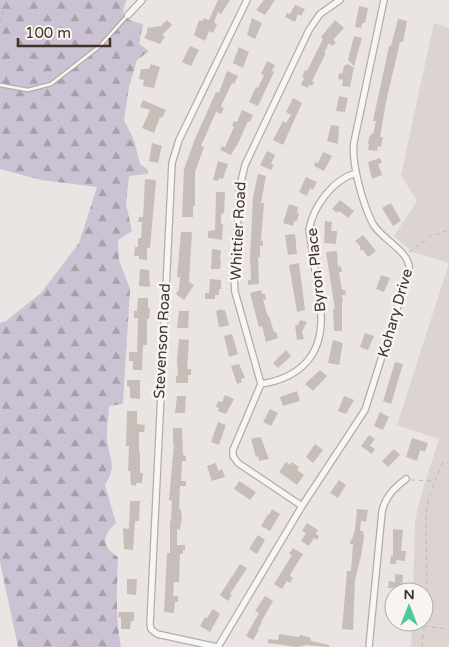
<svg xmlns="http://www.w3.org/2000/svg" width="449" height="647" font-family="'Varela Round',sans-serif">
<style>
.built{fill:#dcd4d0}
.forest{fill:url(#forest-firs)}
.building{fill:#c7beb9}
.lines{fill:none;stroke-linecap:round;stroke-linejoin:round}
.service-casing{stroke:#b4aca7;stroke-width:5}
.minor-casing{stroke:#b4aca7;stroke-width:8}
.path{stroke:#beb8b4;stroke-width:1;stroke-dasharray:4 4;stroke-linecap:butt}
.service{stroke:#f8f6f5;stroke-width:2.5}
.minor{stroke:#f8f6f5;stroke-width:5.5}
.labels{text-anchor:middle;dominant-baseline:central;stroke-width:5;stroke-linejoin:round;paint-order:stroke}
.street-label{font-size:15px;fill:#42332a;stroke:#f7f4f2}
</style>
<defs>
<pattern id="forest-firs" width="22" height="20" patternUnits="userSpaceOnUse" patternTransform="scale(1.25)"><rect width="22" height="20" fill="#cbc3d4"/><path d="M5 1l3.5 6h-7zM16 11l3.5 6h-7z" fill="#a69fac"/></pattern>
</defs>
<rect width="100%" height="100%" fill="#eae5e2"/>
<path class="built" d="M434 23 449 28V647H411L412 622H424V592H413L415 522 420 499 439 439 397 425 449 263 412 252 394 236 417 201 401 175Z"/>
<path class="forest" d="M0 0H127C117 17 129 21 143 24L139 44 149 51 137 60 129 87 124 120 134 140 140 164 148 170V174L129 176 126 204 132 231 118 240 119 260 130 289 123 404 109 406C109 416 106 428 107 439 109 460 118 464 105 485L116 523C102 536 101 546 118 557 117 588 115 617 121 647H18L0 562V323L6 321 41 293 79 243 97 187 41 180 0 169Z"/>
<path class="building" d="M218 0H230L221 14 218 12 214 22 217 24 213 33 209 31 205 41 194 35 199 20 202 21 204 18 209 20Z
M264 0H275L265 15 256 10Z
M295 5 305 9 301 16 298 14 295 22 285 17 287 13 290 14Z
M359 6 368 8 365 23H362L361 28 355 27Z
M252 18 262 23 255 39 247 35Z
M398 19 407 21 403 42H400L386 102 380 137H383L381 147 378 146 377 151 368 150 369 144H368L369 138 371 134H373L376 121H373L389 46H391Z
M167 20 172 25 162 35 165 37 160 44 144 38 147 33V28L161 26Z
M335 20 344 28 333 40 336 42 332 46 329 43 324 53H326L312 81 314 82 312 86 309 85 308 88 301 85 304 78 302 77 305 70 307 71 323 39 321 37Z
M354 36 362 38 354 66 348 60Z
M190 46 199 50 191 66 182 62Z
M239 47 249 52 243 68 233 63Z
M267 61 275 65 272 71 274 72 258 106 249 102 256 87 258 88 264 75 261 74Z
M151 64 160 67 154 88 143 86 144 80 139 79 141 69H149Z
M347 64 354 67 350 87 342 86 343 80 338 79 339 73 342 74 344 66Z
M227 71 238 76 234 84 232 83 222 104 221 107 224 108 221 114 216 112 201 146 204 147 195 172V206H193V217H182L184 169 195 139 216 92 219 93Z
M339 96 348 98 345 112 336 111Z
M293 98 302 103 283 145 273 140 283 121 286 123 291 115 286 112Z
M143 100 166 110 162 118 160 117 154 133 142 128 150 110 140 107Z
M242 110 253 115 250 122 248 121 237 146H236L231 155 220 150 222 146 225 147 234 127 232 126 234 121 237 122Z
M331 125 339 126 338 144 327 141Z
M152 143 162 146 158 163 149 161Z
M267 151 275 155 271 164 274 165 271 170 260 165Z
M323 152 332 156 324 171 314 166 315 162 318 163Z
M380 158 382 163 378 164 382 175 372 179 368 162Z
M218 161 228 164 223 179 219 178 218 181 213 180Z
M258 174 266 176 261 203H264L261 241H263V246H260V257H258L259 284 248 285V280H251L250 257 253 197Z
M306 177 317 182 313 190 310 188 307 196 299 192Z
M145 179 156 180 150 248H147V260L139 259V256H134L135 247H138V238H141L142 222H138L139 217H143Z
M216 192H225L224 213 221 214V224H223L222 240 208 238V231L215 230Z
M340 200 354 211 348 218 341 212 338 211 337 213 332 209Z
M391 203 401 221 393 226 382 208Z
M289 204 298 207 297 213H299L297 221H294L293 226 283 223Z
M325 221 332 222 331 231H337L336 244 324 243Z
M181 232H191L192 233 189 282 194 285 184 300 176 294 179 289 180 277H177Z
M295 234 297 254 288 255 285 235Z
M363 235 376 251 368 257 362 249 360 251V246L355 241Z
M212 249 221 250 220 260H221L220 269H211Z
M337 251 338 267 341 266 342 272H339L342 290H345L346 295H342L343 301 342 302V331H334L333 309H335L326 252Z
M299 263 305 310 297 312 289 265Z
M140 269 149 270 150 287 139 286Z
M381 275 390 278 384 292 376 289Z
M210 279 221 280V289H219V295H215V299H205V293H209Z
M261 290 262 294H265L266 299 263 300 268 317 269 316 274 332H276L278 338 266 342 262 326 259 327 250 293Z
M138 298H148V308H150L149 319H147V345H143L142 370H133V361H129V352H137L138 318H134V311H137Z
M222 309 223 311 225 310 229 325 221 327H219L216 311Z
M179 311H189L188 328H177Z
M300 320 307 322 302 332 304 339 297 340 295 325H298Z
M365 333 374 336 368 350 360 347Z
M232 334 238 354 229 357 224 336Z
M179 339 189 340 187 369H191V375H188V383H176V376H178L177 360Z
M333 340 343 343 339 365 328 363Z
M286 350 291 356 278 368 273 363Z
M395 362 403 364 391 404 383 401Z
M239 364 245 378 241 379 242 382 237 384 231 366Z
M320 370 327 376 313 391 305 384Z
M127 380H140V399L130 398V389L129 386H127Z
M297 391 300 401 283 406 280 397Z
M225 395 234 399 226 414 218 411 219 408 216 407 218 401 222 402Z
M177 396H186L185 413H175Z
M344 396 354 400 346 414 338 411Z
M270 409 278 413 271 426 263 422Z
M127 411H137V424L145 425 144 432H139V452H140V473H143L142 483H136V486L131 485 130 471H128L129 446H126Z
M380 412 389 417 383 430 374 426Z
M218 422 226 425 219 445 211 442Z
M173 428H182L183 455 186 456V461H182L181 481H186V486H180L179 509H181L182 522 181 521 180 530 177 529V545H185V550H183V554H180L179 582H174L173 596H178V602H175L174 613 164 612 167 553H170V521H171L172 501 169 500 174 443H173Z
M369 435 375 439 370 446 375 449 372 454 361 446Z
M259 437 261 438 269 459 259 461 258 456 256 457 251 439Z
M412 438 428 443 425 452 420 450 417 461 406 457Z
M315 444 323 450 313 463 306 457Z
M394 449 400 455 388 467 382 461Z
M286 462 290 465 292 462 299 467 297 470 304 475 297 485 279 472Z
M216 463 218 471 222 469 225 477 212 481 207 466Z
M339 480 346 485 338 498 330 493Z
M239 481 256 492 250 500 234 489Z
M130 501H140L139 521H135L133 550 124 549 123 528 129 529Z
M272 509 280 514 270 531 261 526 268 514 269 515Z
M357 509 368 510 366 522 361 521 360 531H363L364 537 361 556 355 580 353 630 342 629 347 571H351L353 544H350L351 539H352L355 530Z
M307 523 318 530 316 534 319 536 317 540 314 538 309 546 301 541 306 533 302 531Z
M393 529 403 530 401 551H406L405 561 396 560V564H390L391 556H393Z
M258 535 265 540 257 554 249 549Z
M293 548 303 554 291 573 290 576 293 578 290 583 287 581 282 589 274 584 292 555 289 554Z
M240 564 247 568 230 594 232 595 228 601 220 595Z
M395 574 403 575 402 589 388 588 389 581 395 582Z
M127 579H137L136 595 127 594Z
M265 596 273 601 261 622H262L258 629 259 630 253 640 246 636 259 613 255 611Z
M213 609 220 614 210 632 200 626 205 617 207 618Z
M119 612H134V621H131L130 629H121V617H118Z
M279 634 299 637 300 635 309 637 311 639V641L329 645V647L306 645 297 647 268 643V639L278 640Z"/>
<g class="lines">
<defs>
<path id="service" d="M0 85 28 90 51 84 100 46 127 16"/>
<path id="minor" d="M128 15 142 0
M261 384C300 378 323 355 321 314 320 304 318 293 317 283 314 266 312 248 309 230 313 207 332 180 356 173
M302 506 238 463 233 456V450L261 384 235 292 234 278 240 186 245 165 309 30 320 14 340 0
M217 647 157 634 151 629 150 624 172 163 179 140 247 0
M218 647 302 506 365 410 409 271C412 252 382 240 373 224 363 205 351 163 354 142L384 0
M369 647 382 512C385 497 394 488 406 479"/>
</defs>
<use href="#service" class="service-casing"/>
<use href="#minor" class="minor-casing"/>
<path class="path" d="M0 22 7 0
M409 252 431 236 449 230
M411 480 435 481
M448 508H449
M424 626 446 629
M422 647 427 601 426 512 429 497 442 463 449 462"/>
<use href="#service" class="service"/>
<use href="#minor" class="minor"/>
</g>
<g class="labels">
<g class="street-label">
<text transform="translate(238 231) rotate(-87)">Whittier Road</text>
<text transform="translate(316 270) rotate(-96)">Byron Place</text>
<text transform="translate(395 313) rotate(-74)">Kohary Drive</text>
<text transform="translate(162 341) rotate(-87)">Stevenson Road</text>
</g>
</g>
<g transform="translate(409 607)"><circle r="24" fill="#f7f4f2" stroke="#afa7a2"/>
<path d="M0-4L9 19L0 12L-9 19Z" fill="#4bcb98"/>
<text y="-8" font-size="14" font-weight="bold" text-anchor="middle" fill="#42332a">N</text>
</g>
<path d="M18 38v8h92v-8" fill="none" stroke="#42332a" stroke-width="2.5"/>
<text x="25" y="38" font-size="15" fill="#42332a" stroke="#f7f4f2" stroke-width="4" paint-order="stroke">100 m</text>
</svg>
